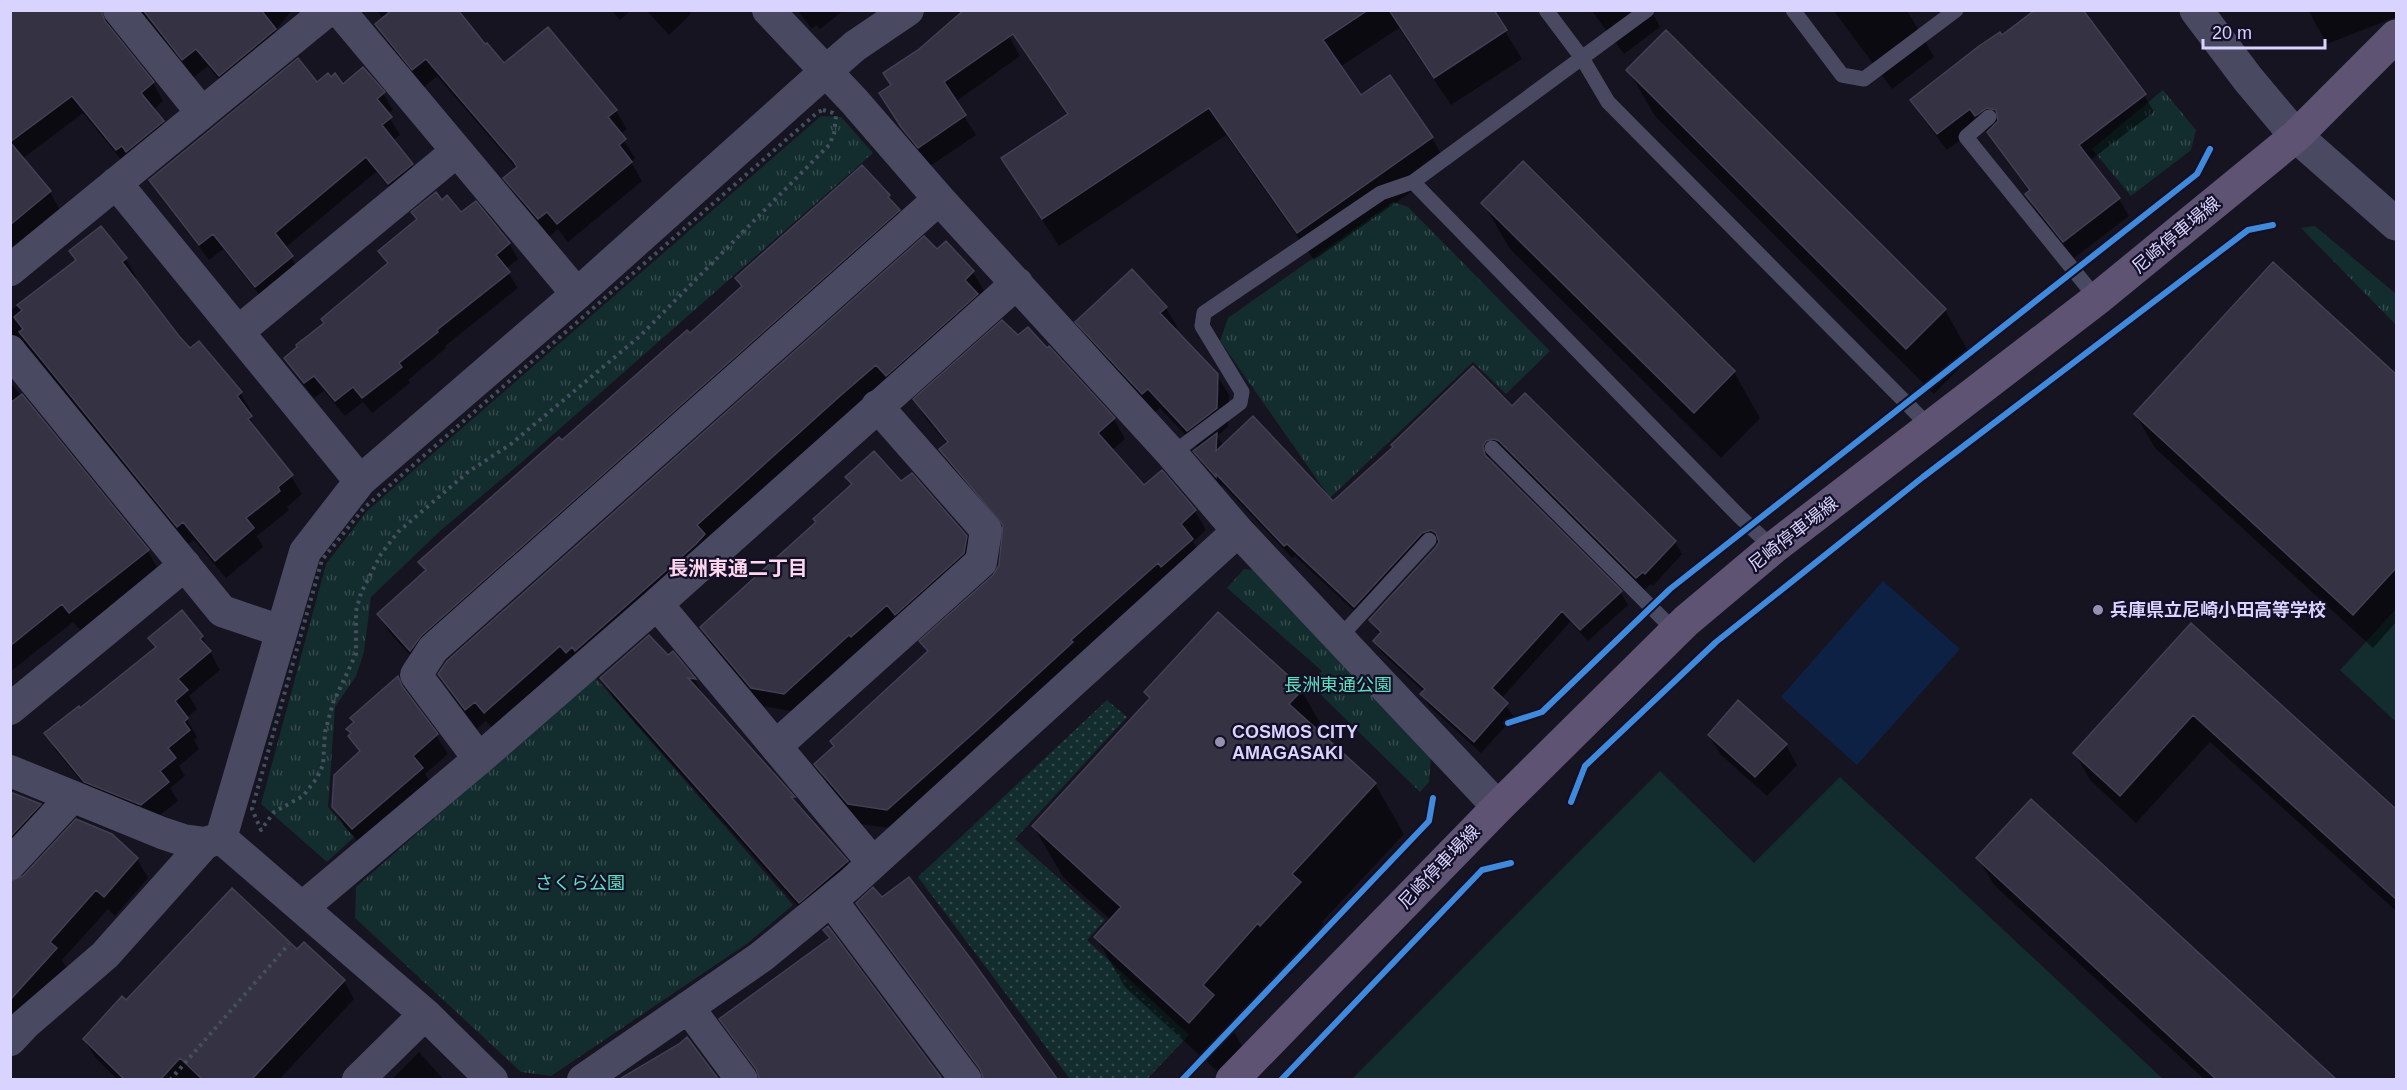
<svg xmlns="http://www.w3.org/2000/svg" width="2407" height="1090" font-family="Arial,'Noto Sans JP',sans-serif">
<style>
.grass{fill:#132c2d}
.park{fill:url(#park-tufts)}
.garden{fill:url(#garden-dots)}
.water{fill:#0d2144}
.shadow{fill:#0007}
.building{fill:#343243;stroke:#433f54;stroke-width:1.5}
.lines{fill:none;stroke-linecap:round;stroke-linejoin:round}
.path{stroke:#44505f;stroke-width:4;stroke-dasharray:3 4.5;stroke-linecap:butt}
.service{stroke:#4a4962;stroke-width:15}
.minor{stroke:#4a4962;stroke-width:32}
.tertiary{stroke:#4a4962;stroke-width:33}
.primary{stroke:#5e5373;stroke-width:33}
.cycleway-casing{stroke:#130f26;stroke-width:10}
.cycleway{stroke:#408adc;stroke-width:6}
.poi-dot{fill:#9591b1;stroke:#130f26;stroke-width:2}
.labels{text-anchor:middle;dominant-baseline:central;stroke-width:4.5;stroke-linejoin:round;paint-order:stroke}
.street-label{font-size:18px;fill:#d9d4ff;stroke:#130f26}
.poi-label{font-size:18px;font-weight:bold;fill:#d9d4ff;stroke:#130f26;text-anchor:start}
.park-label{font-size:18px;fill:#5fe0c0;stroke:#130f26}
.neighbourhood-label{font-size:20px;font-weight:bold;fill:#ffd6f0;stroke:#130f26}
</style>
<defs>
<pattern id="park-tufts" width="24" height="20" patternUnits="userSpaceOnUse" patternTransform="scale(1.5)"><rect width="24" height="20" fill="#132c2d"/><path d="M3 7l-1-3M5 7V3M7 7l1-3M15 17l-1-3M17 17v-4M19 17l1-3" fill="none" stroke="#354a4c"/></pattern>
<pattern id="garden-dots" width="8" height="8" patternUnits="userSpaceOnUse" patternTransform="scale(1.5)"><rect width="8" height="8" fill="#132c2d"/><path d="M2 2h.1M6 6h.1" fill="none" stroke="#354a4c" stroke-width="1.8" stroke-linecap="round"/></pattern>
</defs>
<rect width="100%" height="100%" fill="#161421"/>
<path class="grass" d="M2396 609V722L2340 670Z
M1660 771 1754 863 1840 777 2163 1079H1352Z"/>
<path class="park" d="M2163 90 2196 130 2191 150 2131 196 2092 149Z
M821 116 841 117 873 153 523 461 440 531 371 597 364 652 356 676 335 707 328 807 354 837 327 862 261 804 326 564 367 511Z
M1393 202 1408 207 1550 351 1506 394 1473 362 1330 498 1220 341 1228 318Z
M2315 226 2396 294V325L2301 228Z
M1244 569 1254 570 1431 756 1429 782 1420 792 1310 684 1322 671 1227 588Z
M595 677 793 905 748 943 551 1076 521 1072 355 918 356 887Z"/>
<path class="garden" d="M1107 700 1127 717 1015 839 1105 920 1087 940 1189 1035 1147 1079H1070L918 877Z"/>
<path class="water" d="M1883 581 1960 649 1857 765 1781 697Z"/>
<path class="shadow" d="M10 10H127L112 23 111 31 153 83 163 101 153 110 173 140 128 168 83 113 22 159 50 192 60 210 10 251Z
M131 10H292L275 31 285 49 230 94 208 66 194 77 145 17 138 12Z
M376 10H456L485 46 504 65 616 111 627 129 620 134 635 158 631 162 642 181 568 242 558 229 549 237 516 197 505 178 517 169 437 76 424 87 388 43 377 24 384 19Z
M611 10H631L620 20Z
M646 10H689L691 14 669 35Z
M797 10H844L820 29 816 25 812 29Z
M1235 10H1492L1522 59 1451 105 1399 28 1340 67 1361 97 1390 77 1432 138 1448 166 1314 260 1226 135 1059 246 1003 159 1068 116 1020 46 1004 18Z
M1591 10H1651L1660 27 1624 54Z
M1833 10H1907L1934 57 1892 89Z
M2396 10V17L2327 44 2308 10Z
M1666 32 1945 310 1971 356 1934 394 1655 116 1628 70Z
M1009 36 1020 56 955 102 976 135 930 166 914 147 881 94Z
M2002 37 2144 95 2154 112 2089 161 2119 199 2129 216 2074 258 2036 211 2027 194 2030 192 1999 149 1988 131 1986 132 1981 125 1947 150 1922 117 1912 100Z
M317 85 343 86 383 93 393 110 387 114 400 135 392 141 412 165 421 181 399 200 376 172 285 248 301 273 265 302 223 249 209 260 160 196 151 180Z
M1523 163 1734 372 1760 418 1721 458 1510 249 1483 203Z
M889 196 909 228 421 667 389 632 379 615 426 572 420 562 689 335 742 287 737 278Z
M442 202 509 243 518 259 506 269 518 288 445 346 446 348 408 380 410 383 372 413 363 402 345 416 324 391 314 398 295 374 286 358 325 324 388 265 380 252Z
M946 243 973 272 984 291 496 732 486 721 477 729 451 694 440 674Z
M71 252 126 259 136 277 133 280 189 350 240 393 251 411 248 414 260 436 291 476 302 494 287 507 289 510 257 536 263 547 226 578 194 540 188 544 36 358 28 352 10 355V311L76 261Z
M1166 308 1177 327 1174 330 1217 375 1229 395 1228 427 1217 436 1223 446 1333 503 1512 409 1675 542 1682 554 1653 586 1651 584 1644 590 1492 453 1489 461 1620 592 1628 605 1588 641 1570 622 1501 699 1514 717 1481 753 1429 706 1422 694 1424 692 1382 653 1375 641 1380 635 1370 620 1437 547 1440 542 1429 546 1362 618 1295 556 1292 558 1222 484V487L1202 463 1195 451 1198 448 1160 408 1154 413 1089 341 1077 322Z
M1018 337 1047 350 1049 348 1114 419 1125 439 1111 451 1144 487 1195 511 1206 530 1193 542 1203 559 898 829 860 824 827 783 816 764 928 653 921 642 994 576 1000 565 1004 528 952 469 941 450 948 444 926 419 915 400Z
M2396 377V622L2373 648 2155 448 2135 414Z
M10 382 147 550 158 569 81 631 73 622 10 672Z
M847 477 901 484 966 536 977 555 795 712 763 706 712 646 702 627 817 523 852 486Z
M181 613 202 637 220 670 189 696 197 709 186 718 197 737 194 740 199 749 179 766 185 776 170 788 178 801 151 822 96 799 56 751 46 733 80 710 156 649 150 638Z
M2191 626 2396 812V911L2210 742 2136 823 2090 780 2075 753Z
M672 653 695 680 705 698 847 862 858 882 811 921 613 697 602 678 668 657Z
M1301 690 1330 740 1329 742 1375 784 1404 834 1322 922 1329 933 1290 975 1287 972 1234 1032 1242 1046 1218 1072 1125 987 1096 937 1111 920 1063 877 1034 827 1150 700 1146 693Z
M409 698 436 735 448 754 425 774 433 788 364 848 345 827 333 807 360 754 348 729Z
M1738 702 1786 745 1797 765 1767 796 1721 755 1709 736Z
M22 798 40 806 51 825 10 868V808Z
M1978 858 2335 1080H2205L1994 885Z
M137 859 148 878 115 916 108 909 62 960 67 969 10 1031V883Z
M858 903 1057 1080 984 1075Z
M297 951 344 981 354 999 279 1080H118L95 1057 84 1039 126 1002Z
M419 1052 444 1080H391Z"/>
<path class="building" d="M10 10H101L105 21 154 82 141 93 164 121 126 152 122 146 116 150 72 96 10 142Z
M143 10H261L276 29 219 76 196 49 182 60Z
M392 10H458L485 44 487 43 504 63 548 27 617 110 608 117 626 139 619 145 632 162 557 224 547 212 538 219 503 178 517 167 514 162 426 59 412 70 375 24Z
M964 10H1368L1323 40 1361 95 1390 75 1433 137 1297 233 1209 108 1042 219 1001 158 1068 114 1013 34 944 82 966 115 918 148 901 127 879 93 891 85 883 73 918 50Z
M1389 10H1494L1507 30 1434 78Z
M2035 10H2083L2146 94 2079 145 2120 198 2063 242 2025 194 2030 190 1987 132 1998 121 1996 110 1987 108 1975 116 1970 109 1937 134 1910 100 1979 46 2000 32 2002 35Z
M1666 30 1946 309 1906 349 1626 70Z
M298 58 317 82 328 73 331 77 335 73 343 84 363 67 385 92 377 99 392 117 382 125 413 164 388 184 366 157 275 233 293 256 255 287 213 234 199 245 149 180Z
M10 142 51 191 10 225Z
M1523 161 1735 371 1694 413 1481 203Z
M862 165 890 195 888 197 900 210 421 636 410 651 377 614 426 570 418 562 559 437 562 440 687 330 690 333 742 286 735 278Z
M436 192 442 200 447 195 461 212 476 201 510 243 496 255 510 272 437 330 438 332 399 363 402 367 362 398 353 387 335 401 314 376 304 383 284 358 297 347 296 345 324 323 321 319 388 263 378 251 417 219 411 212Z
M101 226 127 258 122 262 179 336 190 348 199 341 242 392 237 396 252 416 248 419 293 475 278 487 280 491 246 518 254 528 215 561 183 522 177 527 19 332 23 329 14 317 22 310 17 305 76 260 69 251Z
M924 236 937 249 946 241 974 271 965 280 978 294 886 376 876 365 840 396 697 525 705 534 696 544 575 651 572 647 566 653 560 646 484 713 475 702 465 710 438 674 447 661Z
M2273 262 2397 375V567L2353 615 2134 414Z
M1132 269 1167 307 1160 313 1218 374 1217 408 1187 431 1148 389 1142 394 1075 322Z
M1002 320 1018 335 1028 327 1047 348 1049 346 1115 418 1098 433 1144 485 1162 470 1196 510 1181 524 1193 539 1161 567 1158 563 1071 640 1073 642 977 730 887 810 848 804 814 764 834 746 830 741 928 651 919 641 993 575 999 565 1003 525 939 449 948 442 913 399Z
M1473 366 1512 406 1525 393 1676 541 1645 574 1643 572 1636 578 1499 441 1494 439 1486 441 1483 446 1485 455 1622 591 1580 630 1562 611 1492 688 1508 703 1474 742 1420 694 1425 689 1373 641 1381 632 1369 620 1436 547 1439 542 1436 533 1431 530 1422 533 1354 607 1287 544 1284 546 1216 474V477L1193 451 1217 433 1216 451 1253 416 1333 501 1393 447 1391 445Z
M22 394 149 550 69 613 62 604 10 646V403Z
M874 451 901 481 912 473 967 536 964 553 895 615 887 605 851 637 849 635 784 694 751 688 700 627 816 522 813 519 852 484 845 477Z
M182 610 203 636 200 639 211 651 178 679 188 690 175 701 188 718 184 722 190 730 168 748 176 758 160 771 169 782 141 805 84 782 44 733 79 706 80 708 156 647 148 638Z
M1218 612 1303 689 1289 704 1376 783 1292 874 1301 882 1260 926 1258 923 1203 985 1214 995 1189 1023 1094 937 1121 907 1032 826 1150 698 1144 692Z
M2191 623 2397 810V900L2193 715 2120 796 2073 753Z
M649 635 668 655 673 651 696 679 688 678 787 788 795 797H791L848 861 799 903 600 678Z
M398 676 402 686 438 734 413 756 423 768 352 829 332 807 334 775 360 751 348 736 351 733 346 729 354 722 350 718Z
M1738 700 1787 744 1755 777 1708 735Z
M10 792 41 804 10 837Z
M2031 799 2077 841 2337 1080H2217L1976 858Z
M76 819 112 834 138 858 104 897 96 890 50 942 57 948 10 1000V881L23 876Z
M909 877 971 959 1058 1080H984L980 1069 856 903 873 887 882 897Z
M232 888 297 949 304 942 345 980 251 1080H203L180 1058 160 1080H125L83 1039 122 996 126 1000Z
M828 926 943 1080H760L756 1069 719 1019 830 938 823 930Z
M687 1037 719 1080H618L679 1044Z"/>
<g class="lines">
<path class="path" d="M823 110 833 113 836 116 834 134 829 145 640 336 511 444 468 472 398 532 381 554 361 593 356 611V654L333 703 325 732 323 765 317 778 303 796 274 812 261 830 252 809 322 560 364 508 818 112Z
M170 1080 289 944"/>
<path class="service" d="M1546 10 1582 58 1608 102 1930 427
M1793 10 1842 75 1864 79 1956 10
M1989 117 1966 137 2097 299
M1413 182 1739 516 1773 548
M1492 448 1675 631
M1172 454 1240 403 1242 392 1202 326 1204 313 1381 193 1413 182 1647 10
M1339 638 1429 540"/>
<path class="minor" d="M119 10 202 113
M339 10 577 294
M768 10 854 101 939 199 1172 454 1238 531 1498 807
M116 183 360 481
M10 270 328 10
M238 332 457 151
M10 351 222 611 281 631
M10 709 185 565
M776 746 981 562 986 530 877 406
M479 759 416 675 433 649 939 199
M10 771 162 833 183 840 205 843
M221 838 425 1014 492 1080
M873 863 657 604 1017 283
M10 864 72 797
M831 900 966 1080
M303 907 479 759 657 604
M688 1007 742 1080
M10 1040 25 1024 105 955 205 843 221 838 305 552 360 481 577 294 825 72 855 46 908 10
M358 1080 425 1014
M583 1080 761 957 849 885 1238 531"/>
<path class="tertiary" d="M2196 10 2248 79 2296 136 2396 224"/>
<path class="primary" d="M1232 1080 1498 807 1686 621 1773 548 2097 299 2296 136 2396 36"/>
<defs>
<path id="cycleway" d="M1508 723 1542 712 1670 589 2197 174 2210 149
M1571 802 1585 766 1716 642 1923 477 2248 230 2273 225
M1182 1080 1429 821 1433 798
M1281 1080 1482 870 1511 863"/>
</defs>
<use href="#cycleway" class="cycleway-casing"/>
<use href="#cycleway" class="cycleway"/>
</g>
<g class="poi-dot">
<circle cx="2098" cy="610" r="6"/>
<circle cx="1220" cy="742" r="6"/>
</g>
<g class="labels">
<g class="street-label">
<text transform="translate(2176 235) rotate(-40)">尼崎停車場線</text>
<text transform="translate(1793 534) rotate(-38)">尼崎停車場線</text>
<text transform="translate(1439 867) rotate(-46)">尼崎停車場線</text>
</g>
<g class="poi-label">
<text x="2110" y="610">兵庫県立尼崎小田高等学校</text>
<text x="1232" y="732">COSMOS CITY<tspan x="1232" dy="21">AMAGASAKI</tspan></text>
</g>
<g class="park-label">
<text x="1338" y="685">長洲東通公園</text>
<text x="580" y="883">さくら公園</text>
</g>
<g class="neighbourhood-label">
<text x="738" y="568">長洲東通二丁目</text>
</g>
</g>
<rect width="2407" height="1090" fill="none" stroke="#d9d4ff" stroke-width="24"/>
<path d="M2203 39v9h122v-9" fill="none" stroke="#d9d4ff" stroke-width="3"/>
<text x="2212" y="39" font-size="18" fill="#d9d4ff" stroke="#130f26" stroke-width="4.5" paint-order="stroke">20 m</text>
</svg>
